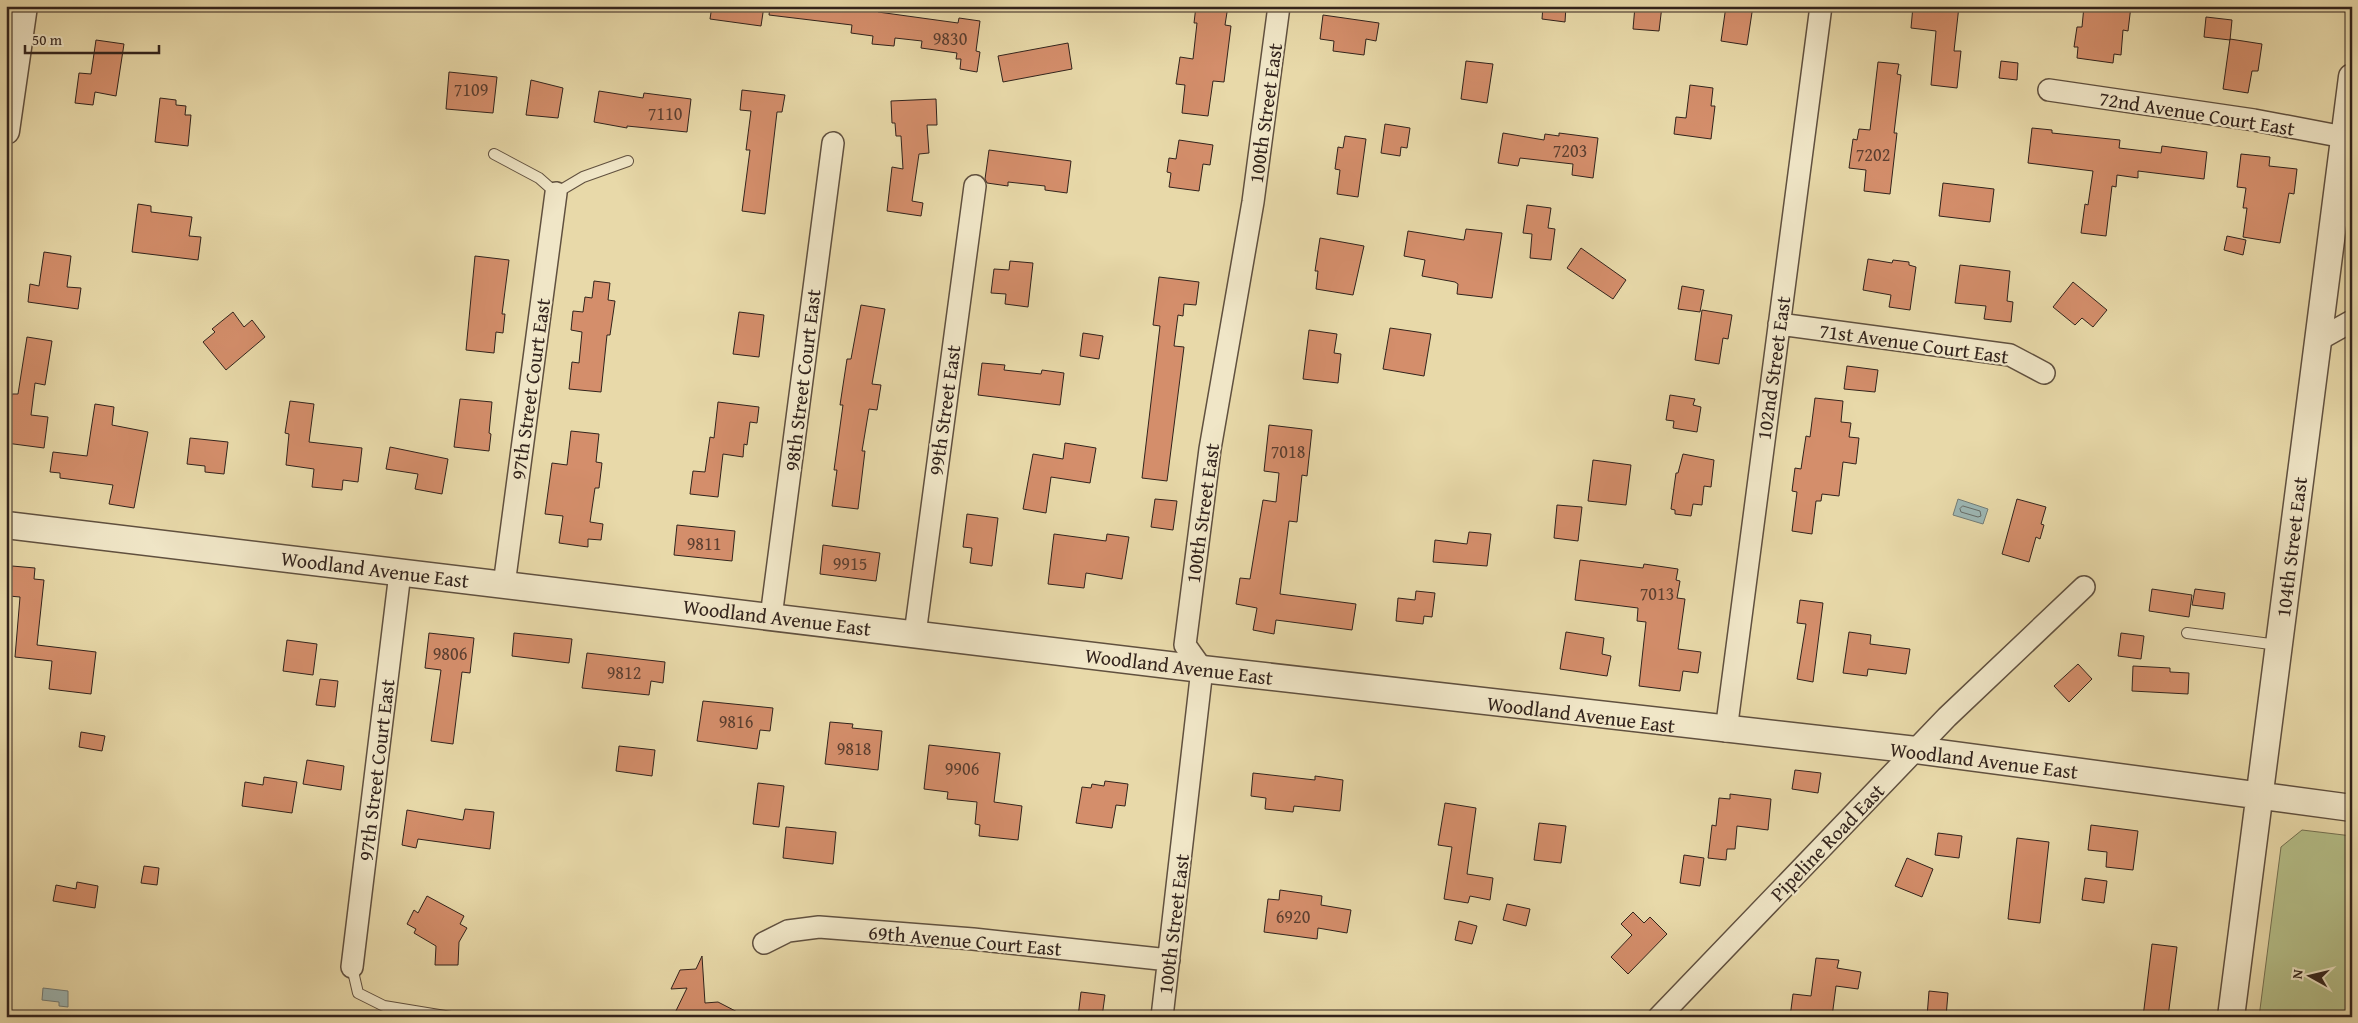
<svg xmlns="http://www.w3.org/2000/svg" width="2358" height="1023" font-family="'Gentium Book Plus',serif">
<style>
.green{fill:#b5bf89;stroke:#747152}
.water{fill:#9db7b4;stroke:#727c77}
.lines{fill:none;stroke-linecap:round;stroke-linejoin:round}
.shore{stroke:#686d68;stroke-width:1}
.building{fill:#d48e6b;stroke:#32231c}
.service-casing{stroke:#60503f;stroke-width:12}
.minor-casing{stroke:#60503f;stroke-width:24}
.tertiary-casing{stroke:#60503f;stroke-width:29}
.service{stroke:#f0e6c7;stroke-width:10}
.minor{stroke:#f0e6c7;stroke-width:21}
.tertiary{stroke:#f0e6c7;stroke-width:26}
.labels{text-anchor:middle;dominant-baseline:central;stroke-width:4.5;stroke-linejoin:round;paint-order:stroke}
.number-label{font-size:18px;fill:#5a3e30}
.street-label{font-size:20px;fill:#32231c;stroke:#f0e6c7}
</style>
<rect width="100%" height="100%" fill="#e8d9a9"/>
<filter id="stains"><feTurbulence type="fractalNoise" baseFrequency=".004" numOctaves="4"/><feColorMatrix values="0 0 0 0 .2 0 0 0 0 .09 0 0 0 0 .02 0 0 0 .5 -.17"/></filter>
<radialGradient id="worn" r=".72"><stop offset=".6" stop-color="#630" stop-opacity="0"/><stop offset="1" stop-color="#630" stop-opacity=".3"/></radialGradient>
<path class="green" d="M2302 830 2352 836V1017H2259L2281 847Z"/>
<path class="water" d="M1958 499 1988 509 1983 524 1953 515Z
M43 988 68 991V1007L59 1006V1002L42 1000Z"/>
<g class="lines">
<path class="shore" d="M1963 506 1980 511 1981 516 1978 517 1961 512 1960 509Z"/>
</g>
<path class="building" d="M712 6H764L761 26 710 19Z
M770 6H879L878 12 958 23 959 18 980 21 976 51 980 52 977 72 960 69 961 59H956L957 53 921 48 922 41 895 38 894 46 872 44 873 36 851 33 852 25 769 15Z
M1196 6H1228L1225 25 1231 26 1224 82 1213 81 1208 116 1182 113 1185 85 1176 84 1180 57 1193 59 1197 23H1194Z
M1543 6H1566L1565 22 1542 19Z
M1635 6H1662L1659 31 1633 29Z
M1726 6H1753L1747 45 1721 41Z
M1913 6H1959L1954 51H1961L1957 88 1931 85 1936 31 1911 28Z
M2084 6H2131L2128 31 2123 30 2121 55 2114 54 2113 63 2077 58 2078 47H2074L2077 27H2082Z
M1323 15 1379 23 1376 41 1366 39 1364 55 1333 51 1334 41 1320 39Z
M2206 17 2232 20 2230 40 2204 37Z
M2230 39 2262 44 2258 71H2252L2248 93 2223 89Z
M96 40 124 44 116 96 95 92 93 105 75 103 79 73 91 74Z
M1068 43 1072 69 1003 82 998 56Z
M1466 61 1493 64 1487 103 1461 99Z
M2001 61 2018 63 2017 80 1999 78Z
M1878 62 1899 64 1897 74 1901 75 1894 133H1897L1890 194 1864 191 1866 170 1849 168 1853 139 1857 140 1859 129 1870 130Z
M449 72 497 77 493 113 446 109Z
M531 80 563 88 558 118 526 115Z
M1690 85 1713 88 1711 106H1715L1711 139 1674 134 1676 117 1686 118Z
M742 90 785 95 782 112H777L765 214 742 211 750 150H746L751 111 740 110Z
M599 91 643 98 644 93 691 99 687 132 627 126V128L594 122Z
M160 98 176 100V105L186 106 185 115H191L188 146 155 142Z
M936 99 937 125H927L929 153 919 154 912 201 923 203 921 216 887 211 892 167 903 169 901 136H896L895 123H892L891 101Z
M1385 124 1410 128 1407 148 1401 147 1400 156 1381 153Z
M2032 128 2052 130V133L2120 140 2119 148 2161 153 2162 146 2207 152 2204 179 2138 171V178L2117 175 2116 187 2112 186 2106 236 2081 233 2085 204 2088 205 2093 171 2028 163Z
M1503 133 1544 140 1545 134 1559 136V133L1598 138 1593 178 1572 175 1573 164 1520 158 1518 166 1498 163Z
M1345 136 1366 139 1358 197 1337 194 1340 170 1335 169 1338 147 1343 148Z
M1179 140 1213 145 1210 165 1203 164 1199 191 1169 187 1171 173 1167 172 1169 158 1176 159Z
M989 150 1071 161 1067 193 1045 190V186L1008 182V186L987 183 985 179Z
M2241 154 2270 157 2269 166 2297 169 2294 194 2289 193 2280 243 2243 237 2247 208H2243L2246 188 2237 187Z
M1943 183 1994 189 1990 222 1939 216Z
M138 204 151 206V212L192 217 189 236 201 237 198 260 132 252Z
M1527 205 1551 208 1548 228 1555 229 1551 260 1530 258 1532 234 1523 233Z
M1466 229 1502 233 1492 298 1457 294 1458 284 1455 282 1422 276 1425 260 1404 256 1408 231 1464 240Z
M2227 236 2246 240 2243 255 2224 250Z
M1320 238 1364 246 1353 295 1316 289 1318 271H1315Z
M1581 248 1626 280 1613 299 1567 268Z
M44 252 71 256 67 287 81 288 78 309 28 302 30 284 39 286Z
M475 256 509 260 502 314H505L503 333 496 332 494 353 466 350Z
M1868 259 1892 263 1893 260 1909 262V265L1916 267 1910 310 1889 307 1891 295 1863 290Z
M1010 261 1033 263 1028 307 1005 304 1006 294 991 293 994 269 1009 270Z
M1960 265 2010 271 2007 301 2013 302 2011 322 1984 319 1986 306 1955 303Z
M1159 277 1199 282 1196 305 1184 304 1183 316 1178 315 1174 346 1184 347 1167 481 1142 478 1160 326 1153 325Z
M594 281 610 283 608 300 615 301 610 335H607L601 392 569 389 572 362 579 363 582 332 571 330 573 311 583 312 585 297 592 298Z
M2073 282 2107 310 2093 327 2082 318 2075 325 2053 307Z
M1682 286 1704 290 1700 312 1678 309Z
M861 305 885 309 872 384 881 385 877 410 869 409 862 451H865L858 509 832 506 837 470H834L843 405H840L847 359H851Z
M1702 310 1732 315 1728 339 1723 338 1719 364 1695 360Z
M233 312 244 327 252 320 265 337 226 370 203 342 215 332 212 329Z
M739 312 764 315 759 357 733 354Z
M1390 328 1431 334 1424 376 1383 369Z
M1309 330 1337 334 1334 353 1341 354 1338 383 1303 379Z
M1083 333 1103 336 1099 359 1080 356Z
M27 337 52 341 45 385 35 383 31 415 48 417 44 448 6 443 12 394H18Z
M982 363 1005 365 1004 370 1041 374 1042 370 1064 373 1060 405 978 395Z
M1847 366 1878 370 1875 392 1844 389Z
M1670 395 1695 399 1693 405 1701 407 1697 432 1673 428 1674 421 1666 420Z
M1815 398 1843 401 1841 422 1851 423 1849 437 1859 438 1856 464 1843 462 1839 496 1822 494 1821 501H1816L1812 534 1792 531 1797 492 1792 491 1795 468 1801 469 1806 436 1810 437Z
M460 399 492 402 489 433 491 434 489 451 454 447Z
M290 401 314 404 309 442 362 448 358 482 343 480 342 490 312 487 314 469 286 465 289 434 285 433Z
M718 402 759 407 757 423 750 422 747 445 744 444 743 457 723 454 718 497 690 494 693 471 705 472 710 437 714 438Z
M95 404 114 407 112 425 148 432 134 508 109 504 113 485 60 478V473L50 472 53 452 87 456Z
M1269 425 1312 430 1307 476 1302 475 1297 522 1289 521 1280 594 1356 604 1352 630 1276 620 1274 634 1253 630 1257 608 1236 604 1240 578 1250 579 1263 500 1276 502 1279 473 1264 471Z
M571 431 599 434 596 462 602 463 599 488H595L590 522 603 524 601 540 588 539V547L559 543 563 516 545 514 552 463 567 465Z
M190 438 228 442 224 474 205 472V466L187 464Z
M1065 443 1096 448 1090 483 1051 477 1046 513 1023 509 1033 454 1063 459Z
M390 447 448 459 442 494 415 489 418 474 386 469Z
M1683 454 1714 460 1711 487 1704 486 1702 505 1693 504 1691 516 1675 514V510L1671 509 1676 473H1678Z
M1593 460 1631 465 1626 505 1588 501Z
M1155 499 1177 501 1173 530 1151 527Z
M2017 499 2046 507 2041 524 2044 525 2040 539 2036 537 2029 562 2002 554Z
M1557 505 1582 507 1578 541 1554 538Z
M967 514 998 518 992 566 970 563 972 548 963 547Z
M677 525 735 531 732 561 674 555Z
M1469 532 1491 534 1487 566 1433 562 1435 540 1467 544Z
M1054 534 1106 541 1107 534 1129 537 1122 579 1086 573 1084 588 1048 584Z
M823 545 880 553 876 581 820 574Z
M1580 560 1643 568 1644 564 1678 569 1676 580 1680 581 1677 598 1685 599 1678 649 1701 652 1698 673 1683 671 1680 691 1639 686 1646 622 1637 621 1638 608 1575 600Z
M12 566 35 568 34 579 44 580 37 645 96 652 91 694 49 689 52 661 15 657 20 597 9 596Z
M2152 589 2192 595 2189 617 2149 611Z
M2195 589 2225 593 2223 609 2192 605Z
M1416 591 1435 593 1432 617 1424 616 1423 624 1396 621 1398 598 1415 600Z
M1800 600 1823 603 1813 682 1797 679 1806 624 1797 623Z
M1566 632 1604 638 1602 654 1611 656 1607 676 1560 669Z
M1849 632 1871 635 1870 644 1910 649 1906 674 1868 669 1867 676 1843 673Z
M429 633 474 638 470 673 462 672 453 744 431 741 441 670 425 668Z
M514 633 572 639 569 663 512 656Z
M2121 633 2144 636 2141 659 2118 656Z
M287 640 317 644 313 675 283 671Z
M587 653 665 662 663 683 651 681 649 695 582 688Z
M2078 664 2092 679 2069 702 2054 686Z
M2133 666 2170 668V672L2189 673 2188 694 2132 691Z
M320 679 338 681 335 707 316 705Z
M703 701 773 708 770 731 760 730 757 749 697 741Z
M830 722 853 724 852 728 882 731 878 770 825 764Z
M81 732 105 736 102 751 79 747Z
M929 745 1000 753 994 802 1022 806 1018 840 979 836 980 825 975 824 977 802 947 799 948 792 924 789Z
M619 746 655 750 652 776 616 771Z
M307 760 344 766 341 790 303 784Z
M1795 770 1821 773 1818 793 1792 789Z
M1253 773 1315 780V776L1343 780 1340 811 1294 806 1293 812 1265 809 1266 798 1251 796Z
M264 777 297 782 292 813 242 806 245 782 263 785Z
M1105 781 1128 784 1125 806 1116 805 1112 828 1076 823 1082 787 1091 788 1092 784 1104 786Z
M758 783 784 786 779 827 753 824Z
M1730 794 1771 799 1768 830 1737 826 1735 849H1727L1726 860 1708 858 1712 825 1716 826 1719 798 1730 799Z
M1445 803 1476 808 1467 874 1493 878 1490 900 1470 896 1468 903 1444 899 1452 847 1438 845Z
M465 809 494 812 490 849 418 839 416 848 402 845 407 810 463 820Z
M1539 823 1566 826 1561 863 1534 860Z
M2091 825 2138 831 2133 870 2106 867 2107 852 2088 850Z
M786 827 836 832 833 864 783 858Z
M1938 833 1962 836 1959 858 1935 855Z
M2017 838 2049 842 2040 923 2008 919Z
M1684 855 1704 858 1700 886 1680 883Z
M1907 858 1933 869 1922 897 1895 886Z
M144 866 159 868 157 885 141 883Z
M2085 878 2107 881 2104 903 2082 900Z
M77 882 98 886 95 908 53 901 56 885 76 889Z
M1280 890 1322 896 1321 905 1351 910 1347 933 1318 928 1317 939 1264 932 1268 899 1279 900Z
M427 896 464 916 460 924 467 928 459 942 458 965H435L436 946 414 933 416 929 407 924 414 910 418 913Z
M1507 904 1530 909 1526 926 1503 920Z
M1633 912 1644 923 1650 917 1667 934 1628 974 1611 957 1632 935 1621 924Z
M1459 921 1477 926 1472 944 1455 940Z
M2152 944 2177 947 2168 1017H2143Z
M702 956 705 1003 718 1002 747 1017H673L687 988 671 989 680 970 696 969Z
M1816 958 1839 960 1837 968 1861 972 1858 989 1836 986 1832 1017H1790L1793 994 1811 996Z
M1929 991 1948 993 1946 1017H1927Z
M1081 992 1105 995 1102 1017H1078Z"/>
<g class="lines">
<defs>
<path id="service" d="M494 154 539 178 556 193 583 177 628 161
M2187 633 2278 645
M352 967 358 993 384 1006 451 1017"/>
<path id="minor" d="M2049 90 2254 120 2344 137
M1779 324 2010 355 2044 373
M2318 340 2352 321
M504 585 556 193
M771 617 833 143
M915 634 975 186
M1726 731 1821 6
M764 943 788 931 819 927 973 939 1169 960
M352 967 400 573
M1162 1017 1202 669 1185 645 1210 449 1253 202 1279 6
M1659 1017 1947 717 2084 587"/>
<path id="tertiary" d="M6 131 24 6
M6 525 1202 669 1916 750 2352 808
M2231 1017 2352 77"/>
</defs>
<use href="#service" class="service-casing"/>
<use href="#minor" class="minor-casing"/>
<use href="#tertiary" class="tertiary-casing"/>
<use href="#service" class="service"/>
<use href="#minor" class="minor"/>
<use href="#tertiary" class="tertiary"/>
</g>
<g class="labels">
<g class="number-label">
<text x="950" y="38">9830</text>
<text x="471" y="89">7109</text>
<text x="665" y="113">7110</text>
<text x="1570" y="150">7203</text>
<text x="1873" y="154">7202</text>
<text x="1288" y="451">7018</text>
<text x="704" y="543">9811</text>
<text x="850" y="563">9915</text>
<text x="1657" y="593">7013</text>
<text x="450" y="653">9806</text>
<text x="624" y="672">9812</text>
<text x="736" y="721">9816</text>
<text x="854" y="748">9818</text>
<text x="962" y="768">9906</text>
<text x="1293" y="916">6920</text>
</g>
<g class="street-label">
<text transform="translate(1265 113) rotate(-82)">100th Street East</text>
<text transform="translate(2197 113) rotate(9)">72nd Avenue Court East</text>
<text transform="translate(1914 343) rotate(8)">71st Avenue Court East</text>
<text transform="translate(1773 368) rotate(-82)">102nd Street East</text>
<text transform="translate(802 380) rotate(-83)">98th Street Court East</text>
<text transform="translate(530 389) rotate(-82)">97th Street Court East</text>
<text transform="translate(944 410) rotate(-82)">99th Street East</text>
<text transform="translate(1202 513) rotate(-82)">100th Street East</text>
<text transform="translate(2291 547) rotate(-83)">104th Street East</text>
<text transform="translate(375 569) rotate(7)">Woodland Avenue East</text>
<text transform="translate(777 617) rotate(7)">Woodland Avenue East</text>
<text transform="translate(1179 666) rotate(7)">Woodland Avenue East</text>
<text transform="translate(1581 714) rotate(7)">Woodland Avenue East</text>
<text transform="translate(1984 760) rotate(7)">Woodland Avenue East</text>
<text transform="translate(376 770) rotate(-83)">97th Street Court East</text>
<text transform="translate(1827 842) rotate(-46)">Pipeline Road East</text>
<text transform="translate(1173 924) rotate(-83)">100th Street East</text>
<text transform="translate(965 940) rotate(5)">69th Avenue Court East</text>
</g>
</g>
<rect width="2358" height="1023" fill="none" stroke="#e8d9a9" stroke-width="25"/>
<rect x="8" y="8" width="2343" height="1008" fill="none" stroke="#32231c" stroke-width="2.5"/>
<rect x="12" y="12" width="2333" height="998" fill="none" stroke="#32231c"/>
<g transform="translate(2310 976) rotate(278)" stroke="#f0e6c7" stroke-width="4" paint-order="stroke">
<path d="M0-4L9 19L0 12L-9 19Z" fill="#32231c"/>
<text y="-8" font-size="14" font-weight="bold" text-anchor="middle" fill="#32231c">N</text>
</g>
<path d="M25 45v8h134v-8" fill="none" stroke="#32231c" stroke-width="2.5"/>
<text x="32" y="45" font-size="15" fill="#32231c" stroke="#f0e6c7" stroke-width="4" paint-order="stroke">50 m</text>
<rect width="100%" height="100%" filter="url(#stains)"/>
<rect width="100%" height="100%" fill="url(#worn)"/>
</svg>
